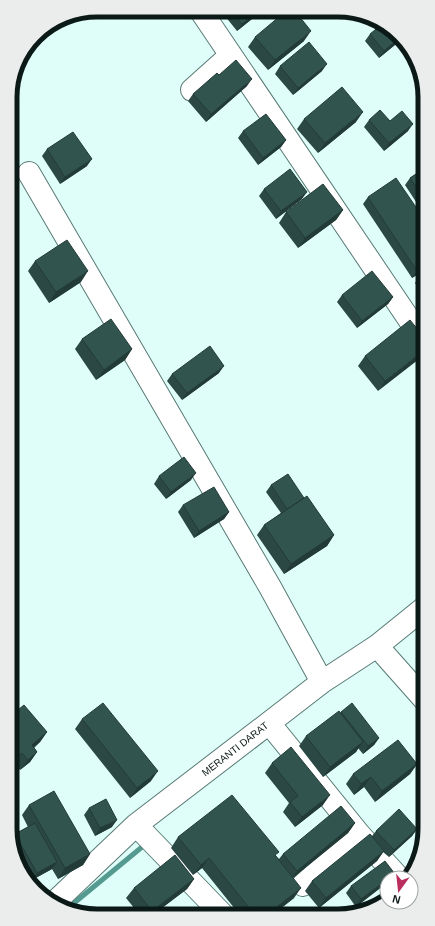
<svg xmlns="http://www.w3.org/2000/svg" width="435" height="926" font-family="Arial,sans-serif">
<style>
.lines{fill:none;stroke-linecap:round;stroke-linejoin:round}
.stream{stroke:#549a90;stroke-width:5}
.minor-casing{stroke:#587a75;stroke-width:24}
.minor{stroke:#fff;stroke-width:22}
.wall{fill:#2b4844}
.shaded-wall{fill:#233b37}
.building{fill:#32544f;stroke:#233b37}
.labels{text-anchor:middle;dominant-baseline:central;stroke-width:4;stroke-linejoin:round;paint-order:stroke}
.street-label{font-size:10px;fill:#0b1917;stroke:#fff}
.rim{fill:none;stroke:#0b1917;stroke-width:5}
</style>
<rect width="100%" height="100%" fill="#e0fef9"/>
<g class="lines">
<path class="stream" d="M68 908 142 847"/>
<defs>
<path id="minor" d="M201 11 423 340
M192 90 231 55
M29 173 270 587 322 682
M377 646 424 699
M269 723 359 834 399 878
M136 825 222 914
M303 885 359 834
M55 902 136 825 269 723 322 682 377 646 424 608"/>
</defs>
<use href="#minor" class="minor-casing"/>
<use href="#minor" class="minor"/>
</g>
<path class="wall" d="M221 11H262L237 31Z
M395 32 401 40 379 58 365 41 370 34Z
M255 37 304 41 268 70 248 47Z
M280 66 322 71 293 95 275 74Z
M219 75 247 86 206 122 188 101 193 94Z
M304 119 356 122 318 153 297 129Z
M369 120 390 121 408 131 384 151 364 127Z
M243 131 286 140 281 147 258 165 238 138Z
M47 149 87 166 60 184 42 156Z
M422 170V211L405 185 410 178Z
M264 189 302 199 276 219 259 196Z
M368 197 423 271 412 278 363 204Z
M343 210 336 220 298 248 279 223 286 212Z
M35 261 81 282 49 303 28 271Z
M423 274V296L415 283 420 276Z
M342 295 393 297 388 304 357 328 337 302Z
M423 336 378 391 358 366 365 356Z
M82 339 132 349 125 360 96 380 75 349Z
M219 373 182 400 167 381 172 374Z
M159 476 191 480 166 499 154 484Z
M271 485 304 498 334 535 327 546 284 574 257 535 264 525 281 513 266 492Z
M424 490V508L416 498 421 491Z
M183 505 229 512 224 519 194 538 178 512Z
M424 658V672L419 666Z
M341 712 379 738 374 745 363 754 358 748 356 752 323 777 299 746 306 736Z
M13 714 47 732 40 742 34 748 37 752 30 762 20 770 14 763Z
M82 719 151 781 130 798 75 729Z
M272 763 323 805 295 827 283 812 289 803 265 773Z
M417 764 410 774 375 802 364 787 354 795 346 784 353 774Z
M29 805 90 854 83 865 58 879 52 869 32 880 13 846V837L15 834 28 827 22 815Z
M89 808 112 827 95 836 84 815Z
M355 823 348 833 293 878 294 898 275 913 239 914 202 868 193 875 171 848 178 837 276 856 279 859 283 854Z
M417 829 412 836 389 857 383 852 377 861 319 908 305 891 312 881 372 836 376 831Z
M395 874 356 907 346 893 351 886Z
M194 879 187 889 154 914H139L126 898 134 888Z"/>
<path class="shaded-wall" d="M258 11H262L237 31 242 24Z
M311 31 304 41 268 70 275 60Z
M399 38 401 40 379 58 384 51Z
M327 64 322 71 293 95 298 88Z
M252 79 247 86 206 122 211 114Z
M363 112 356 122 318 153 325 143Z
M413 124 408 131 384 151 389 143Z
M286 140 281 147 258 165 263 158Z
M92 159 87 166 60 184 65 177Z
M307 192 302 199 276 219 281 211Z
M343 210 336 220 298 248 305 238Z
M423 267V271L412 278 417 271Z
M88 271 81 282 49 303 56 292Z
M393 297 388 304 357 328 362 321Z
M132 349 125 360 96 380 104 370Z
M423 351V356L378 391 385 381Z
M224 366 219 373 182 400 187 393Z
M196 473 191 480 166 499 171 492Z
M229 512 224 519 194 538 199 531Z
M334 535 327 546 284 574 291 564Z
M47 732 40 742 24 755 32 745Z
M379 738 374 745 363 754 368 746Z
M363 742 356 752 323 777 330 767Z
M37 752 30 762 20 770 28 760Z
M22 753 14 763 13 764V760Z
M417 764 410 774 375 802 382 791Z
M158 771 151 781 130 798 137 788Z
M371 777 364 787 354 795 361 784Z
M330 795 323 805 295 827 302 817Z
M117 820 112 827 95 836 100 828Z
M355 823 348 833 289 881 297 871Z
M417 829 412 836 389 857 394 850Z
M384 851 377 861 319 908 326 898Z
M90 854 83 865 58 879 65 868Z
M209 858 202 868 193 875 201 865Z
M57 862 52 869 32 880 37 873Z
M194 879 187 889 154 914H150L152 911Z
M387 880V883L356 907 361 899Z
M301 888 294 898 275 913H269Z"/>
<path class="building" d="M231 11H258L242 24Z
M286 11H295L311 31 275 60 255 37Z
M381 25 395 32 399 38 384 51 370 34Z
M309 42 327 64 298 88 280 66Z
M236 60 252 79 211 114 193 94 217 73 219 75Z
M342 87 363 112 325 143 304 119Z
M380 110 390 121 402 111 413 124 389 143 369 120Z
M266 114 286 140 263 158 243 131Z
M73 132 92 159 65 177 47 149Z
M290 169 307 192 281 211 264 189Z
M422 170V196L410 178Z
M396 178 422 216 423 267 417 271 368 197Z
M323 184 343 210 305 238 286 212Z
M67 240 88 271 56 292 35 261Z
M372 271 393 297 362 321 342 295Z
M423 274V281L420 276Z
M111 319 132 349 104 370 82 339Z
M410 320 423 336V351L385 381 365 356Z
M210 346 224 366 187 393 172 374Z
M184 457 196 473 171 492 159 476Z
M288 474 304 498 287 509 271 485Z
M214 487 229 512 199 531 183 505Z
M307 496 334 535 291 564 264 525Z
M103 703 158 771 137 788 82 719Z
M352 703 379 738 368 746 341 712Z
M24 705 47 732 32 745 37 752 28 760 22 753 13 760V714Z
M339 711 363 742 330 767 306 736Z
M398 740 417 764 382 791 371 777 361 784 353 774Z
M291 747 330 795 302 817 290 802 298 796 272 763Z
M54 791 90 854 65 868 29 805Z
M232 795 279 852 275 855 301 888 269 913 254 914 209 858 201 865 178 837Z
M106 799 117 820 100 828 89 808Z
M341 806 355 823 297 871 283 854Z
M399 809 417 829 394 850 376 831Z
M35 823 57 862 37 873 15 834Z
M370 834 384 851 326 898 312 881Z
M175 855 194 879 152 911 134 888Z
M385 861 395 874 390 878H387V880L361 899 351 886Z
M313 909 317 913H307Z"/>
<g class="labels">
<g class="street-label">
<text transform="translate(235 749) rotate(-38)">MERANTI DARAT</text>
</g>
</g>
<path d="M0 0H435V926H0ZM97 17H338A80 80 0 0 1 418 97V829A80 80 0 0 1 338 909H97A80 80 0 0 1 17 829V97A80 80 0 0 1 97 17Z" fill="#ebedec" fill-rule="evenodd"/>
<path class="rim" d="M97 17H338A80 80 0 0 1 418 97V829A80 80 0 0 1 338 909H97A80 80 0 0 1 17 829V97A80 80 0 0 1 97 17Z"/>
<g transform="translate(399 890) rotate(195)"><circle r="19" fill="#ffffff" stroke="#9da3a2"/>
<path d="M0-3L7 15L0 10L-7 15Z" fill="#ba2d5f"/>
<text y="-6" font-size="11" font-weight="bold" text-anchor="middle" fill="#0b1917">N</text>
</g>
</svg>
